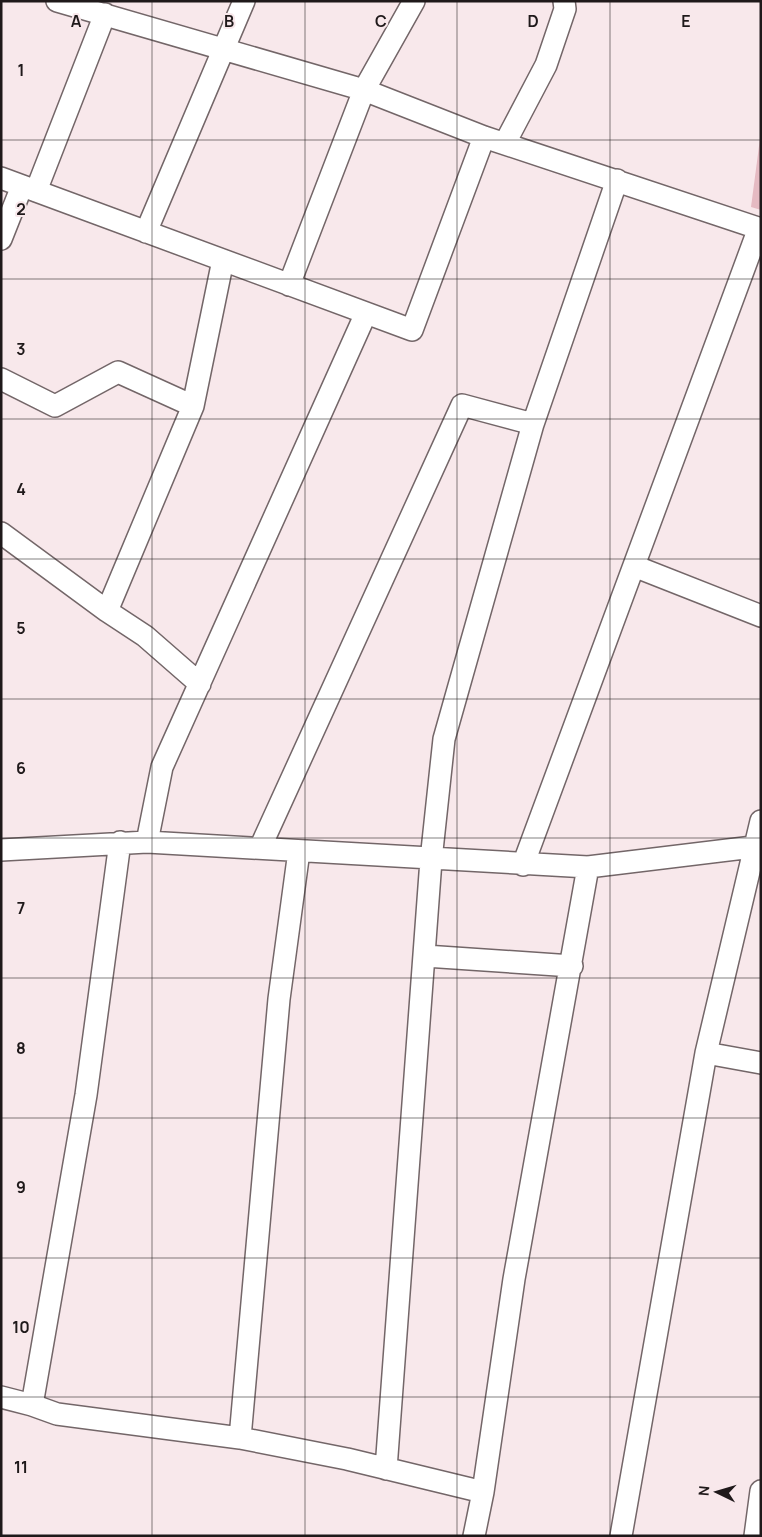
<svg xmlns="http://www.w3.org/2000/svg" width="762" height="1537" font-family="Manrope,sans-serif">
<style>
.green{fill:#e5bac2}
.lines{fill:none;stroke-linecap:round;stroke-linejoin:round}
.street-casing{stroke:#736668;stroke-width:24}
.street{stroke:#fff;stroke-width:21}
.grid{fill:none;stroke:#1f191a;stroke-width:1;stroke-opacity:0.55}
.grid-label{font-size:16px;text-anchor:middle;font-weight:bold;fill:#1f191a;stroke:#f8e8eb;stroke-width:4;stroke-linejoin:round;paint-order:stroke}
</style>
<rect width="100%" height="100%" fill="#f8e8eb"/>
<path class="green" d="M761 131V210L751 207Z"/>
<g class="lines">
<defs>
<path id="street" d="M57 1 364 90 484 137 761 229
M505 143 546 65 565 9 564 1
M1 178 412 330 484 137
M36 191 105 14
M146 232 244 1
M1 239 22 186
M289 285 364 90 414 1
M1 379 55 406 118 372 193 406
M1 533 107 611 145 636 200 684
M634 566 761 616
M107 611 193 406 223 260
M147 842 162 767 366 313
M260 848 462 405 533 424
M1 850 147 842 588 867 761 846
M523 865 759 228
M425 956 572 966
M706 1053 761 1063
M1 1397 32 1405 57 1414 240 1438 347 1459 483 1492
M32 1405 86 1095 120 842
M240 1438 279 999 299 851
M386 1469 431 860 444 739 533 424 617 180
M474 1536 483 1492 514 1279 588 867
M621 1536 706 1053 761 821
M755 1536 761 1491"/>
</defs>
<use href="#street" class="street-casing"/>
<use href="#street" class="street"/>
</g>
<path class="grid" d="M152 1V1536M305 1V1536M457 1V1536M610 1V1536M1 140H761M1 279H761M1 419H761M1 559H761M1 699H761M1 838H761M1 978H761M1 1118H761M1 1258H761M1 1397H761"/>
<g class="grid-label">
<text x="76" y="27">A</text>
<text x="229" y="27">B</text>
<text x="381" y="27">C</text>
<text x="533" y="27">D</text>
<text x="686" y="27">E</text>
<text x="21" y="76">1</text>
<text x="21" y="215">2</text>
<text x="21" y="355">3</text>
<text x="21" y="495">4</text>
<text x="21" y="634">5</text>
<text x="21" y="774">6</text>
<text x="21" y="914">7</text>
<text x="21" y="1054">8</text>
<text x="21" y="1193">9</text>
<text x="21" y="1333">10</text>
<text x="21" y="1473">11</text>
</g>
<rect width="762" height="1537" fill="none" stroke="#1f191a" stroke-width="5"/>
<g transform="translate(717 1492) rotate(275)" stroke="#f8e8eb" stroke-width="4" paint-order="stroke">
<path d="M0-4L9 19L0 12L-9 19Z" fill="#1f191a"/>
<text y="-8" font-size="14" font-weight="bold" text-anchor="middle" fill="#1f191a">N</text>
</g>
</svg>
